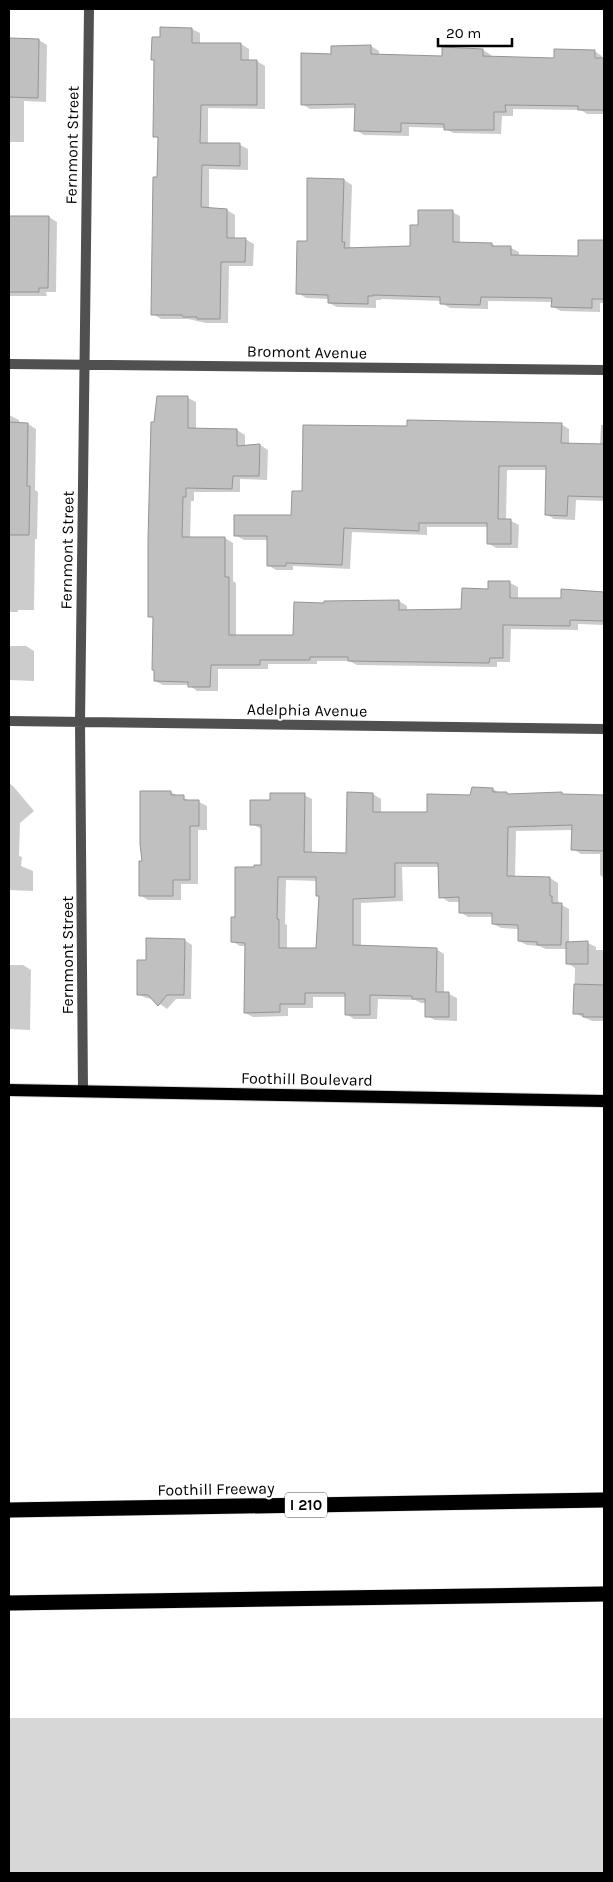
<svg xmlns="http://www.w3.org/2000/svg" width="613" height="1882" font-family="Karla,sans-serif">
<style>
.green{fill:#d7d7d7}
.shadow{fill:#0003;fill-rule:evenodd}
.building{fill:#c0c0c0;stroke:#949494;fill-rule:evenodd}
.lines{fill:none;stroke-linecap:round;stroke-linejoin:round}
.primary-casing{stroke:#dbdbdb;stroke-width:14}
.motorway-casing{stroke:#dbdbdb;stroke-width:16}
.minor{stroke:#505050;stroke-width:10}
.primary{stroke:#000;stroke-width:12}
.motorway{stroke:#000;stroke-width:15}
.labels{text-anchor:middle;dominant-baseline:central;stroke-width:4;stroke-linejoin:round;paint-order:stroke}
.shield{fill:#fff;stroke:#4c4c4c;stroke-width:1}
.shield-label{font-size:15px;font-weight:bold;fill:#000}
.street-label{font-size:16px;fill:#000;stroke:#fff}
</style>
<rect width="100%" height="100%" fill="#fff"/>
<path class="green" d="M9 1718H604V1873H9Z"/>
<path class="shadow" d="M192 29 200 33V44H241L249 49V61H257L265 66V109L208 108V144L240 145 248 149V170L209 169V209L227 210 235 215V239H245L254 244 253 266H229L228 323H206L188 319H161L153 314 160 139 154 136 155 61 152 59 161 38Z
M39 40 47 45 46 102 24 101V142H9V45Z
M371 46 379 51V56L443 57 483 50 491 55V58L555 59 594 51 602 56V59H604V114H587L581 110 513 109V116H502L501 134 453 133 445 128 409 127V136L364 135 356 130V108L310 109 302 104 332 55Z
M309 180H344L352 185 350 246 352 249 411 247 419 226 452 212 460 216V244H492L498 248H511L519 252V256L579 257V241L604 242V303H600V312L561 311 553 307V302L488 301V309L450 308 442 303V301L381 299V300H376V308L337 307 329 303 330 299 306 298 298 293 308 243Z
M9 217H49L57 222 56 292H46L47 296H9Z
M158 397 188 398 196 402V430H237L245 435V446L260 445 268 450 267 480 240 479V492H194V501H191L190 539 225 538 233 543V581L236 583V636H294L326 603 399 601 407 606V611H463L489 590 510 583 518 587V599H562V590L604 592V625L578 624V630L511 629 510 662H497V667L357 665 349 661H317V664H268V669H218V691H197L189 685H163L155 681 154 618 149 616 155 423Z
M9 415 19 420V422L22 424H28L36 429 35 490 38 492 37 539H35L34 610H18V612H9Z
M561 424 569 429V445H600L601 425H604V501L576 500 575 520 554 519 546 514 548 470H507L506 521H511L519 525 518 548H496L488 543V527H427V535L352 532 350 569 293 566V570H276L268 565 269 540H244L235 535 293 516 303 493 408 427Z
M9 646H26L34 651V681L9 680Z
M9 783 13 786 34 811 20 823 19 856 22 857 21 866 33 871V891L9 890Z
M493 789 500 793 509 795 561 793 567 796H604V878L600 875V854H581L573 849V830L516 831 515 878H550L558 883V901L560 904 569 909V943H588L596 947V950H604V1021H592L574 1013 575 968 567 963V949H546L539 946 527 945 519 941V929L501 928 493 924V917H468L460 912V902H449L441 897 440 867H402L403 901 361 903V947L436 949 444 954V993L449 994 457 998V1021L435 1020 427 1016V1003H421L415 1000 378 999 377 1019H354L346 1014V997H313V1008H288V1016L253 1017 245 1013 246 946H240L232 941 236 918 255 868 262 866V829L251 824 271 801 304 795 312 799V854H347L373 794 381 799V813L428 814ZM286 880 317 881V896L321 897 317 949H287V925L285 924Z
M170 792 193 802H199L207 806V830H198V884H181V900H148L140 895 144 862Z
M184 940 192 945 191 999H176L167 1009 153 999 146 998 138 994 147 962Z
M9 965H23L31 970 30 1030 9 1029Z"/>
<path class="building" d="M160 27 192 28V43H241V60H257V105H201L200 143H240V166L202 165 201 207 227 209V238H246L245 262H221L220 319H197V317H183L182 315H151L153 177H157L158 137H153L154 60H151L152 37H160Z
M9 38 39 39 38 98 9 97Z
M371 45V54L442 56V47L483 49V56L554 58V49L595 50V58H604V110H578V106L505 105 506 112H494V130H444V124L401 123V132L354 131 355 104 301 105V53L331 54V46Z
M307 178 344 179 342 242H345L344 248 410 246V225H418V210H453V242L492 243V246H511V255L578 256V240H604V299H592V308L551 307 552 298 481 297 480 305 440 304V297L373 295V296H368V304L328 303V295L296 294 297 241H307Z
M9 216H49L48 288H39V292H9Z
M157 396H188V428L237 429V446L260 444 259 476H233L232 489 186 488V497H183L182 537H225V577H229V635H293L294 602 324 603V601L399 600V610L461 609 462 588 488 589V581H510V598H561V589L604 592V621L570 620V626L503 625V658H490L489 663 348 661V657H310V660H260V665H211L210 687H188V682L154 681V670H152L153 617H148V540L151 422H154Z
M407 420 562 423 561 443 604 444V497L568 496 567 516 545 515 546 466H499L498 519H511V544H487V523H419V531L344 528 342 565 286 563V566H267V536H234V515H291L292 491H302L303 425 407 426Z
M9 422 28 423 27 486H30L29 535H9Z
M472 787 493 788V792H507V794L562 792V794L604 795V851L571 850 572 825 508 827 507 876 550 877V896H552V903H562L561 945H537V942L518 941V925L492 924V913H459V897L439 898 438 863H395V897L353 899V945L437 948 436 992H449V1017H425V999H412V996L370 995V1015H345V993H305V1004H280V1012L244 1013 245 943 231 942V917H235V867H254V865H261V825H250V800H270V793H305L304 852 346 853 347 792 373 793V812H427V794L470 795ZM278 877H316V896H319L316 948H279V919H277Z
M140 791H171V795H184V800H199V826H190V880H173V896H139V861H142L140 844Z
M146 938 185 939 184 995H167L158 1006 148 995H137V960H146Z
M588 941V964H566V942Z
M574 984 604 985V1017H583V1014H573Z"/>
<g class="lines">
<defs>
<path id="primary" d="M9 1090 604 1101"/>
<path id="motorway" d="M9 1510 604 1500
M9 1603 604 1594"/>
</defs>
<use href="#primary" class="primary-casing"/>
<use href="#motorway" class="motorway-casing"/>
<path class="minor" d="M9 364 604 370
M9 721 604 729
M83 1091 80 722 89 9"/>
<use href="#primary" class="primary"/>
<use href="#motorway" class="motorway"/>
</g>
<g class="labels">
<rect class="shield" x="285" y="1492.5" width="42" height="25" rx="4"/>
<g class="shield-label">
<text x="306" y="1505">I 210</text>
</g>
<g class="street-label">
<text transform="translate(72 145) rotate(-89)">Fernmont Street</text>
<text transform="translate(307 352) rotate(1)">Bromont Avenue</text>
<text transform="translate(67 550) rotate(-89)">Fernmont Street</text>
<text transform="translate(307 710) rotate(1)">Adelphia Avenue</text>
<text transform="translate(67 955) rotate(-90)">Fernmont Street</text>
<text transform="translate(307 1079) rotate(1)">Foothill Boulevard</text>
<text transform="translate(216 1489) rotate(-1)">Foothill Freeway</text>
</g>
</g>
<rect width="613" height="1882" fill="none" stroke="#000000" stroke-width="20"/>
<path d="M438 38v8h74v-8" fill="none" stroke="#000000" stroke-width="2.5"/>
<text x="446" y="38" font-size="15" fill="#000000" stroke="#ffffff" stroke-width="4" paint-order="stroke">20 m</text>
</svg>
